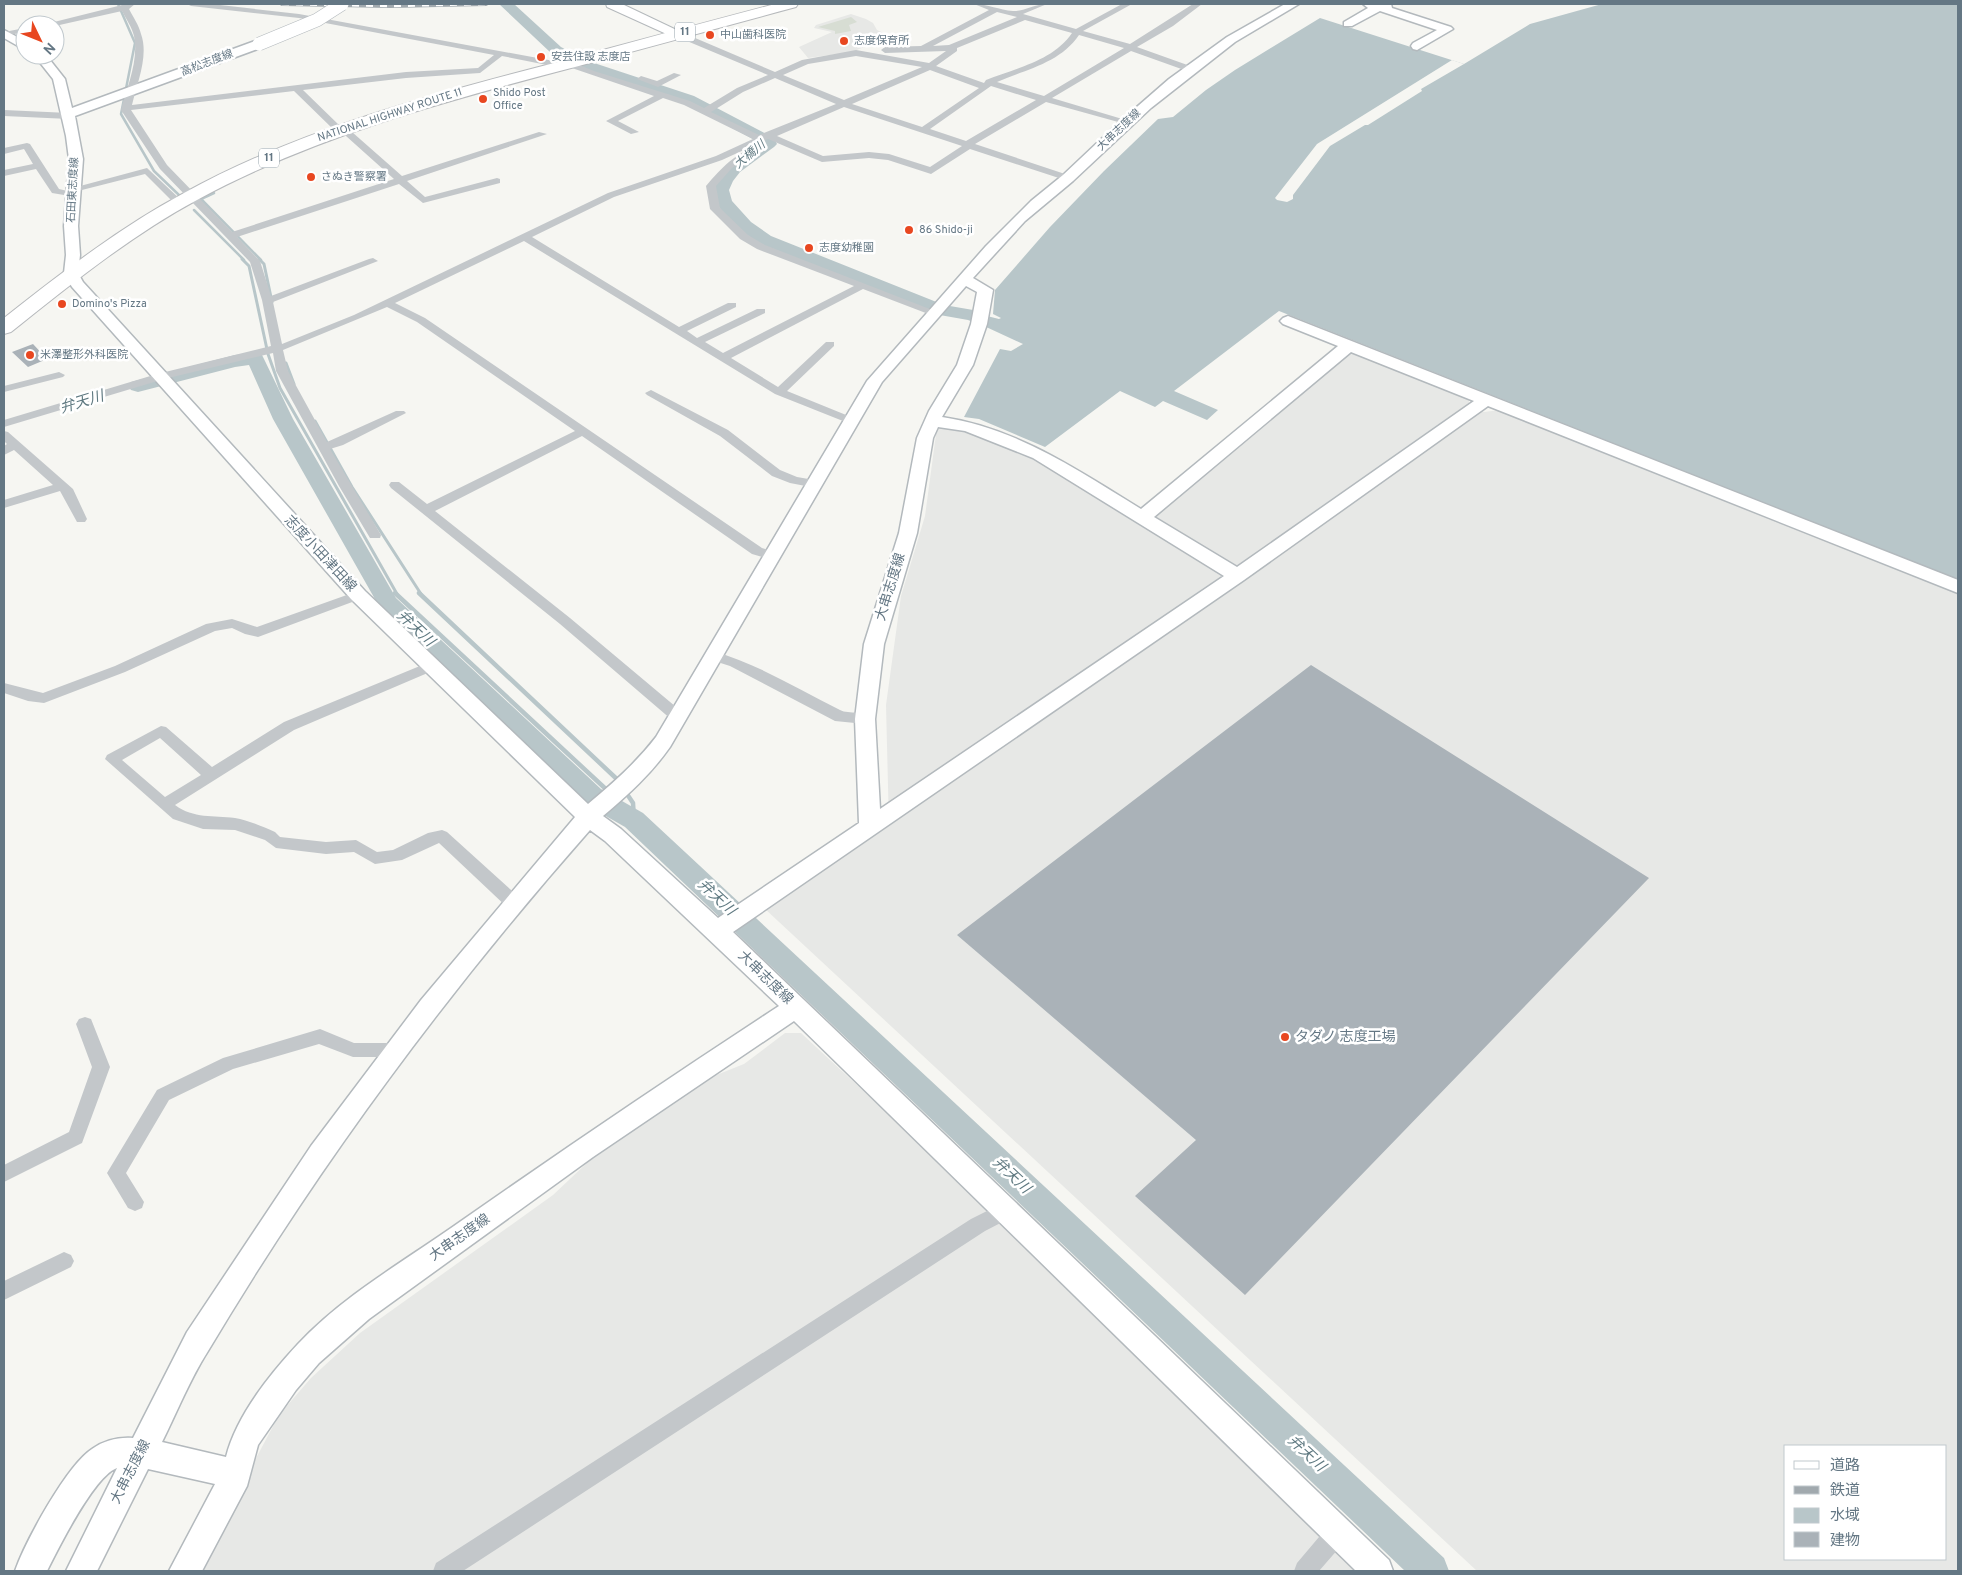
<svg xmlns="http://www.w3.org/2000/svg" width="1962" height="1575" font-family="Overpass,'Noto Sans JP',sans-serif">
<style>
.built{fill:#e7e8e6;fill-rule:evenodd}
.green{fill:#d7ddd3}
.water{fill:#b8c6c9}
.pier{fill:#f6f6f2}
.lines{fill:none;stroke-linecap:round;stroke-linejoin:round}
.stream-far2{stroke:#b8c6c9;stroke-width:2.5}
.stream-far1{stroke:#b8c6c9;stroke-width:3}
.stream{stroke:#b8c6c9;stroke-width:4.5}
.river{fill:#b8c6c9;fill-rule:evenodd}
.building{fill:#aab2b8}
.secondary-casing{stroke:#b3b9bd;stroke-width:3}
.primary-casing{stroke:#b4b9bc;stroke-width:2}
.highway-casing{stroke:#b6b9bc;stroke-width:2}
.street{fill:#c3c7ca;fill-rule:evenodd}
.secondary{fill:#fff;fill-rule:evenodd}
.primary{fill:#fff;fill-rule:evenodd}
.highway{fill:#fff;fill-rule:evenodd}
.rail-casing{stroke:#a1a9ae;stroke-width:4}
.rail{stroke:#fff;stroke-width:2.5;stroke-dasharray:7;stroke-linecap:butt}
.secondary-bridge-casing{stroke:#b3b9bd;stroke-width:14;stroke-linecap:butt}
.secondary-bridge{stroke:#fff;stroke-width:13}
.poi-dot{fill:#e84720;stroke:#fff;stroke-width:2}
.labels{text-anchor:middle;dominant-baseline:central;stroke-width:5;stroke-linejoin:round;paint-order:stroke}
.far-poi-label{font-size:11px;fill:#647784;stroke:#fff;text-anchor:start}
.far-street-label{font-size:11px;fill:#647784;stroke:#fff}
.shield{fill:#fff;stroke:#92a0a9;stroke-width:1}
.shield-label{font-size:12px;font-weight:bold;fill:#647784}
.far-water-label{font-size:12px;font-style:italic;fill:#5f7981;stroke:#fff}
.street-label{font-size:14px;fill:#647784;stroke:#fff}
.poi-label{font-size:14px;fill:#647784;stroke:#fff;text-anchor:start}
.water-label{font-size:15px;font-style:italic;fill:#5f7981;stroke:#fff}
</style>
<rect width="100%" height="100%" fill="#f6f6f2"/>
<path class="built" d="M851 14 866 19 873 23 877 30 890 36 852 52 808 58 799 47 832 32 814 28 816 25Z
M1348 352 1359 353 1468 397 1470 407 1484 412 1500 410 1958 593V1571H1477L764 908 889 826 886 705 901 596 925 516 937 427 941 425 974 430 1038 460 1145 523ZM1786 1446H1946V1559H1786Z
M785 1033H801L1338 1532 1375 1571H196L279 1415 311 1378 360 1333 553 1195 588 1162 709 1078 744 1064Z"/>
<path class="green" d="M851 17 857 22 849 25 851 31 835 34V31L818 27Z"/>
<path class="water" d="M1602 4H1958V580L1279 311 1174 391 1218 410 1207 420 1163 401 1155 407 1120 391 1045 447 979 419 964 417 1000 349 1011 351 1023 344 984 326 987 316 999 319 1001 318 993 314 995 290 1050 227 1104 171 1158 119 1173 117 1206 90 1235 70 1320 18 1464 64 1530 24Z"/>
<path class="pier" d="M1452 60 1464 64 1421 89 1422 91 1368 125H1365L1330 146 1293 195V199L1287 202 1277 200 1275 198 1317 144Z"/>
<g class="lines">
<path class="stream-far2" d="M118 4 135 43 121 114 154 171 180 196
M214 193 201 199 261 260
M194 210 244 260"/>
<path class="stream-far1" d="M242 259 249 266 268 354 280 388 397 594
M259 259 264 264 272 302
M286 363 294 384
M315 421 352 487 421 594"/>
<path class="stream" d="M395 593 609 792
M419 593 620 782
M625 791 633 803 634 820
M615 798 634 820"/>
<path class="river" d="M499 4H514L561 47 585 60 694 96 774 138 777 144 774 147 740 172 733 181 729 190 732 201 751 222 771 236 944 305 979 311 995 322 992 326 986 327 968 320 934 314 759 244 739 229 725 216 715 201 713 190 717 180 728 166 760 143 684 102 575 66 551 53Z
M255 353 262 355 264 359 293 419 396 598 601 789 643 813 1444 1558 1449 1571H1405L625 827 583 803 380 608 273 419 249 365 235 367 138 392 131 390 128 386 131 382 235 355Z"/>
</g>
<path class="building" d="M33 344 47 359 28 367 12 352Z
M1311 665 1649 878 1245 1295 1135 1196 1196 1140 957 935Z"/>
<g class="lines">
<defs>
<path id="secondary" d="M1285 4H1299L1235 42 1151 108 1073 181 1025 221 973 278 993 290 987 324 973 365 942 417C1017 428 1079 471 1141 509L1338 346 1283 324 1280 321 1283 318 1288 316 1958 580V593L1488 406 1244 580 733 932 1389 1560 1393 1571H1356L794 1021 593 1157 369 1319 319 1363 296 1390 258 1445 247 1486 202 1571H169L215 1484 148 1469 97 1571H66L117 1468C94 1476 58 1549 47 1571H15C25 1542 67 1465 92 1449 105 1440 118 1437 133 1438L187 1332 311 1146 421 1000 575 817 351 599 72 287 64 273 66 255 64 226 69 159 66 136 53 79 34 55H46L65 79 72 108 255 41H263V47L75 116 83 159 78 226 80 255 78 273 83 282 365 591 588 804C613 783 636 763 656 737L867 381 986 246 1031 201 1063 175 1115 126 1169 79 1227 37ZM966 286 977 292 971 324 957 365 929 411 917 438 899 533 864 644 855 719 859 823 718 918 621 829 603 816C628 795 651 774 670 747L882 382ZM1351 352 1474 401 1237 567 1154 517ZM938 427 965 431 1033 458 1224 576 880 809 875 719 884 644 917 533 933 438ZM590 830 605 841 779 1006C669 1078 561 1151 454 1226 401 1263 342 1297 298 1344 269 1375 236 1417 226 1457L162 1442C177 1412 190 1379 208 1351 318 1166 448 991 590 830Z
M1363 4H1391L1392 8 1451 27 1453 29 1417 50 1413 49 1411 46 1413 43 1437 30 1380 11 1352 26H1344V22L1368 8Z
M4 30 25 41V50L4 38Z"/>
<path id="primary" d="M606 4H622L685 34 678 38 673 37 607 7Z"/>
<path id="highway" d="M775 4H798L796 7C722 27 649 47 575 67 446 101 315 136 197 200 130 236 70 285 11 332L4 334V318C61 273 119 228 184 193 300 129 430 95 558 62 630 43 702 23 775 4Z"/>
</defs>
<use href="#secondary" class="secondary-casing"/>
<use href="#primary" class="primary-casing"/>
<use href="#highway" class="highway-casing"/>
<path class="street" d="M126 4H135L129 9C133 17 139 25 141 34 149 56 137 83 132 105L406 72 478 68 494 55 299 18 191 6 187 4H211L299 14 554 61 553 59 557 56 594 71 690 101 704 108 737 88 768 75 675 36V32H681L775 72 802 60 856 50 929 63 946 51 885 53 881 50 885 47 921 46 989 10 974 4C988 4 999 10 1013 11 1022 12 1035 4 1047 4L1023 14 1076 29 1122 4H1132L1083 31 1130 44 1193 4H1202L1173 26 1137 47 1193 67V71H1187L1131 51 1052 98 1129 121V125L1046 102 975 144 1071 176V180H1065L970 149 931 174 888 160 869 158 822 162 768 139 722 160 614 197 532 237 679 327 728 303H736V307L687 331 697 338 757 309H765V313L705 342 723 353 854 286 757 249 740 239 710 209 706 186C715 175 739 148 753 150V154L732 168 716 186 720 208 748 235 765 245 940 313 939 315H931L863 289 731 358 778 387 826 342H834V346L787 391 856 419V423H848L775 394 524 241 395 303 425 318 762 548 778 553 779 556 773 560 752 554 582 436 435 511 570 618 682 712 684 716 682 720H672L560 624 391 488 389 485 391 482H399L427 504 575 431 417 322 387 307 283 350 288 371 327 442 396 411H404L406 413 343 445 330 449 381 535 380 538H370L339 486 276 371 273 353 164 379 4 427V420L157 374 271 346 262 300 250 262 160 169 121 110C127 87 139 60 134 36 132 27 126 19 122 11L55 26 42 25ZM997 12 1017 17 949 45 933 46ZM1025 20 1072 33C1053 61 1016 68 986 80L984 83 936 66 957 51V48ZM1079 35 1124 48 1044 96 997 82C1027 69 1060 63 1079 35ZM502 56 562 68 566 66 654 96 606 121 631 134 639 132 618 121 663 98 684 105 753 139 716 156 608 193 354 315 282 344 273 302 378 261 373 258 369 259 271 296 260 261 237 237 399 184 423 203 500 183V179L497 178 425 197 407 181 547 134 539 132 402 176 352 132 340 126 303 90 406 78 480 73ZM856 56 922 67 844 100 783 75 808 64ZM930 70 979 88 922 127 852 104ZM775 78 836 104 759 135 711 112 743 92ZM991 86 1036 100 966 141 930 129ZM294 91 334 130 346 136 394 179 232 232 167 165 131 110ZM844 107 847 108 962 146 930 167 889 154 869 152 823 156 777 136Z
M25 28V32L4 36V32Z
M674 73 681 75 658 87 637 79 641 76 657 81Z
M4 110 69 113 74 116 69 119 4 116Z
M27 143 30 144 59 189 76 193V197L52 193 36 169 4 176V170L33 164 24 149 4 154V148Z
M147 168 182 201V205H176L145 174 74 192 69 189Z
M59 372 65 375 63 377 4 392V386Z
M651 390 728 430 780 470 797 477 820 481 822 484 816 488 790 483 772 476 720 436 647 395 645 393Z
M4 431 8 432 73 489 87 519 85 522H77L60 491 4 508V500L53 485 14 450 4 455V446L7 444 4 441Z
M358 591 363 592 365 595 363 598 258 637 245 634 232 628 215 631 125 672 44 703 28 701 4 693V683L43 693 115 666 206 624 232 619 257 627Z
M713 651C758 664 798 689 840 710 849 715 866 709 872 719L865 724 835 721 730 666 708 659 706 656Z
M432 661 437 663 439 666 437 669 294 730 175 805C194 819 213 815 235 818 248 820 263 827 275 832L280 837 326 842 356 840 377 852 393 850 428 833 442 830 447 832 521 899 523 904 521 909 515 910 509 909 439 843 402 860 375 864 354 852 326 854 276 848 265 840 235 830 203 829 173 819 105 759 107 755 161 726 166 727 212 767 284 722ZM160 738 201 775 165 797 122 760Z
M85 1017 91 1019 110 1067 82 1143 4 1182V1165L69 1132 92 1067 76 1024 79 1019Z
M320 1029 354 1043H397L403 1045 406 1050 403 1055 397 1057H353L319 1044 233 1069 169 1100 126 1173 144 1202 142 1208 135 1211 128 1208 107 1173 157 1090 223 1058Z
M1007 1201 1014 1204 1016 1210 1014 1216 985 1231 463 1571H433L436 1563 971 1219Z
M64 1252 71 1255 74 1261 71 1267 4 1300V1281Z
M1338 1521 1346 1524 1349 1532 1346 1540 1319 1571H1294L1297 1563 1330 1524Z"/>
<use href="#secondary" class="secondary"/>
<use href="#primary" class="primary"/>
<use href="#highway" class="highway"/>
<defs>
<path id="rail" d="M282 4 390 6 486 4"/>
</defs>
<use href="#rail" class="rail-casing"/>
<use href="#rail" class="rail"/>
<defs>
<path id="secondary-bridge" d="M259 44 317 20 342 4"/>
</defs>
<use href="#secondary-bridge" class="secondary-bridge-casing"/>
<use href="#secondary-bridge" class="secondary-bridge"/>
</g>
<g class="poi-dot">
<circle cx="710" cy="35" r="5"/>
<circle cx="844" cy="41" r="5"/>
<circle cx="541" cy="57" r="5"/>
<circle cx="483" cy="99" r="5"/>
<circle cx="311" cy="177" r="5"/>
<circle cx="909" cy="230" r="5"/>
<circle cx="809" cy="248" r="5"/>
<circle cx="62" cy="304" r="5"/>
<circle cx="30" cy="355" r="5"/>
<circle cx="1285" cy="1037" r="5"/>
</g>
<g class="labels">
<g class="far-poi-label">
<text x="720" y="35">中山歯科医院</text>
<text x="854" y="41">志度保育所</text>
<text x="551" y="57">安芸住設 志度店</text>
<text x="493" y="93">Shido Post<tspan x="493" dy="13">Office</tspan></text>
<text x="321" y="177">さぬき警察署</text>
<text x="919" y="230">86 Shido-ji</text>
<text x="819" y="248">志度幼稚園</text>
<text x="72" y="304">Domino's Pizza</text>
<text x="40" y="355">米澤整形外科医院</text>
</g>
<g class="far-street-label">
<text transform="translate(207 63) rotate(-21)">高松志度線</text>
<text transform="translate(390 115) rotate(-18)">NATIONAL HIGHWAY ROUTE 11</text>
<text transform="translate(1119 130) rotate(-43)">大串志度線</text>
<text transform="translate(73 190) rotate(-87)">石田東志度線</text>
</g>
<g class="shield">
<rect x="675" y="22.5" width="20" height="19" rx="4"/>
<rect x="259" y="148.5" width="20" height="19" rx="4"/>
</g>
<g class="shield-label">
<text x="685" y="32">11</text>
<text x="269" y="158">11</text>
</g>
<g class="far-water-label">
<text transform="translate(750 155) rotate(-39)">大橋川</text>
</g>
<g class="street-label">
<text transform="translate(320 554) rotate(47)">志度小田津田線</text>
<text transform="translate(891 587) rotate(-73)">大串志度線</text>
<text transform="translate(765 978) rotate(44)">大串志度線</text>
<text transform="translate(460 1238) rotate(-35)">大串志度線</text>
<text transform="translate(131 1472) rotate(-63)">大串志度線</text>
</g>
<g class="poi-label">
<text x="1295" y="1037">タダノ 志度工場</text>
</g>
<g class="water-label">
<text transform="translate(82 403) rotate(-17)">弁天川</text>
<text transform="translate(415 629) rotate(43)">弁天川</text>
<text transform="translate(716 898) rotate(43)">弁天川</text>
<text transform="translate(1011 1176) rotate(43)">弁天川</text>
<text transform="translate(1306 1454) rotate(43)">弁天川</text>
</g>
</g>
<rect width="1962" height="1575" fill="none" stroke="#647784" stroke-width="10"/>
<rect x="1784" y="1445" width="162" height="115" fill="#ffffff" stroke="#c1c9ce"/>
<rect x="1794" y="1461" width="25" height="8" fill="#ffffff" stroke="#c1c9ce"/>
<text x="1830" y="1470" font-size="15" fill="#647784">道路</text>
<rect x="1794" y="1486" width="25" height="8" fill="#a1a9ae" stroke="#c1c9ce"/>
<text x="1830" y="1495" font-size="15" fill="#647784">鉄道</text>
<rect x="1794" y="1508" width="25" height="15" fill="#b8c6c9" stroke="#c1c9ce"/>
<text x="1830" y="1520" font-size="15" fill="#647784">水域</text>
<rect x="1794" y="1532" width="25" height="15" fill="#aab2b8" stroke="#c1c9ce"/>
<text x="1830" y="1545" font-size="15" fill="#647784">建物</text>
<g transform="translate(40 40) rotate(133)"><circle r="24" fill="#ffffff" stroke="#c1c9ce"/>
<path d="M0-4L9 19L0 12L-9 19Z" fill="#e84720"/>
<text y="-8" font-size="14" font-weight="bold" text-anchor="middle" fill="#647784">N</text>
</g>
</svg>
